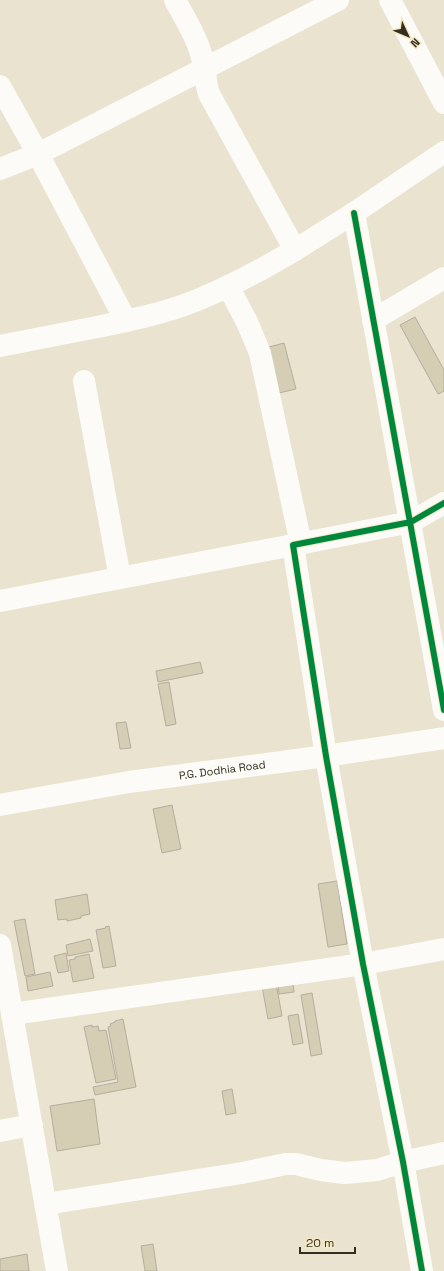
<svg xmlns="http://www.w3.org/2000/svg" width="444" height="1271" font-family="'Space Grotesk',sans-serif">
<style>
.building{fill:#d5cdb4;stroke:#b3ae9e}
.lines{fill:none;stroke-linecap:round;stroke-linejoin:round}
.minor{stroke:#fcfbf8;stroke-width:22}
.cycleway-casing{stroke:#f5e8c4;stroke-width:8}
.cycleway{stroke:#00873e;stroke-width:6}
.labels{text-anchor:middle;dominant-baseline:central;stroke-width:3.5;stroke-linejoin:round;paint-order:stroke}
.street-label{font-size:11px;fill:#332e20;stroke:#f5e8c4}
</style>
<rect width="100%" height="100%" fill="#eae3cf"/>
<path class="building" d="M415 317 444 370V391L438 394 400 325Z
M284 343 296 389 279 393 269 347Z
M200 662 203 673 158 682 156 671Z
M169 682 176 724 166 726 158 684Z
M126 722 131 748 120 749 116 723Z
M172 805 181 849 162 853 153 809Z
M337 881 347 944 328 947 318 884Z
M87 894 90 914 81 916V918L67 921V919L58 920 55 900Z
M25 919 35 974 25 976 14 921Z
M109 926 116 966 103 968 96 930 106 928 105 927Z
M90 939 93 951 68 956 66 945Z
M66 953 69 971 58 973 54 956Z
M89 954 94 978 73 982 69 960 75 959V957Z
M50 972 53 986 28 991 26 977Z
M293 982 294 992 279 994 278 984Z
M276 983 282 1016 268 1019 262 986Z
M312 993 322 1054 311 1056 301 995Z
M298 1014 303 1043 293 1045 288 1016Z
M123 1019 136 1087 95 1095 93 1087 118 1082 108 1027 111 1026 110 1024 115 1022V1021Z
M92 1025V1027L98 1026 99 1031 106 1030 116 1079 96 1083 84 1027Z
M232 1089 236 1113 226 1115 222 1091Z
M94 1099 100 1144 57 1151 50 1106Z
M153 1244 157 1271H145L141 1246Z
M27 1254 29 1271H0V1259Z"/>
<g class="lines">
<g class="minor">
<path d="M175 0C184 17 196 35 201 54 205 67 205 81 209 94L295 250 354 213 444 152"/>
<path d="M390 0 444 103"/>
<path d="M0 86 38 154 126 321"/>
<path d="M0 169 38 154 338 0"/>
<path d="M354 213 444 710"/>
<path d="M228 286 247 322 260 353 301 544"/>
<path d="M373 320 444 278"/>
<path d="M0 346C31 340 62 334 92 328 127 321 162 314 195 301 230 287 263 269 295 250"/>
<path d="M84 381 120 578"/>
<path d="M0 601 293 545"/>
<path id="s1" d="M0 805 129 782 326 756 444 738"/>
<path d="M0 945 57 1271"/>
<path d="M12 1014 363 964 444 949"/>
<path d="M0 1131 32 1125"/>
<path d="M46 1204 242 1173 286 1164H296L321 1170 345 1173 377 1170 403 1162 444 1153"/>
<path d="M422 1271 403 1162 363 964 326 756 293 545 411 522 444 503"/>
</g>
<defs>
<path id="cycleway" d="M354 213 444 710
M422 1271 403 1162 363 964 326 756 293 545 411 522 444 503"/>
</defs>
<use href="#cycleway" class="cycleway-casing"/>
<use href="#cycleway" class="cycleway"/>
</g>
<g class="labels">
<g class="street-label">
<text stroke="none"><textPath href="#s1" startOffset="225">P.G. Dodhia Road</textPath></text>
</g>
</g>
<g transform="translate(408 36) rotate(134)" stroke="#f5e8c4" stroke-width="3" paint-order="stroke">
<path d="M0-3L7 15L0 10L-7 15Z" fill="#332e20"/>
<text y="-6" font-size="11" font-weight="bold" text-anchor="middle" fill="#332e20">N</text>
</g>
<path d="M300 1247v6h55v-6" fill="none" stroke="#332e20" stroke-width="2"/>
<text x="306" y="1247" font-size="12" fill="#332e20" stroke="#f5e8c4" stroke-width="3" paint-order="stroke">20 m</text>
</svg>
